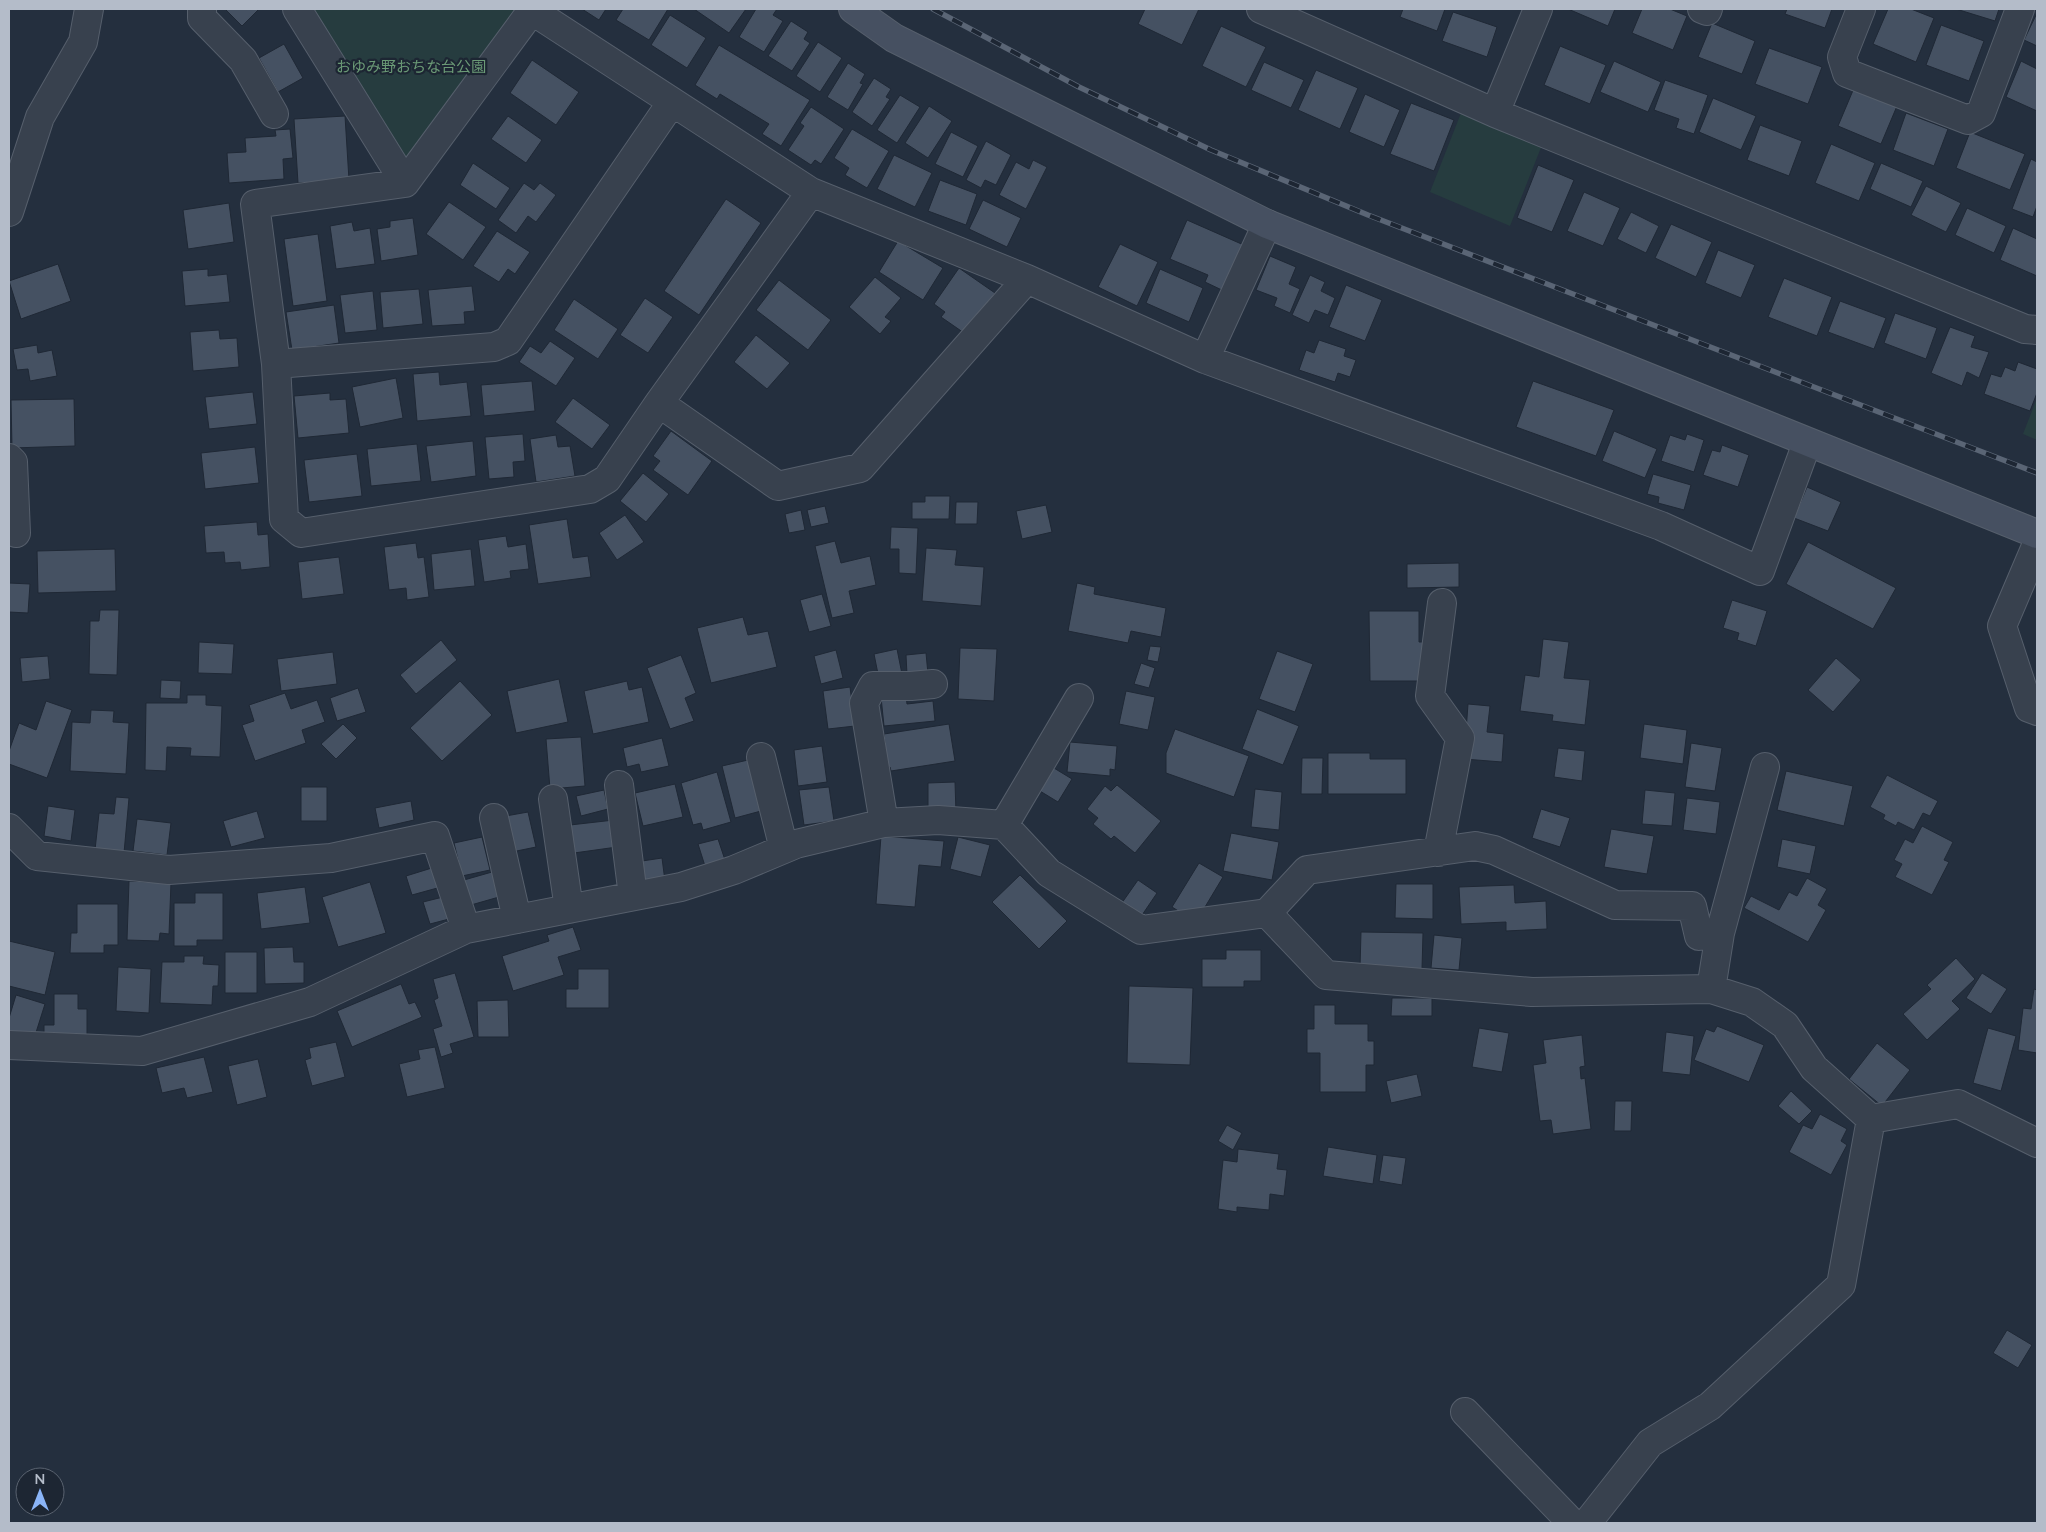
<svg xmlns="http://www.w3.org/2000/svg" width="2046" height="1532" font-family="Lato,'Noto Sans JP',sans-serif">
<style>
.green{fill:#263c3f}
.building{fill:#455162;stroke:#1f2835}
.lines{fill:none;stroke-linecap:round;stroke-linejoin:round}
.street-casing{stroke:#565f6c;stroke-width:30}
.secondary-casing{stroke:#565f6c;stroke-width:30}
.street{stroke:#38414e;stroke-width:28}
.secondary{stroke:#465061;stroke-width:28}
.rail-casing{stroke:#5a6575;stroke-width:5.5}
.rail{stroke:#1d2633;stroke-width:4;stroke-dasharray:11;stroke-linecap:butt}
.labels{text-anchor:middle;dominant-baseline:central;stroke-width:4.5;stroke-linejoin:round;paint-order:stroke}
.park-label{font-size:15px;fill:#6b9a76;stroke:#1d2633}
</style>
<rect width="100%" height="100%" fill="#242f3e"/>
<path class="green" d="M310 9H523L407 169Z
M1461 113 1542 145 1510 226 1430 192Z
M2037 398V440L2023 434Z"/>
<path class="building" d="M225 9H259L242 26Z
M582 9H606L599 20Z
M623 9H668L649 40 616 20Z
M694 9H746L729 33Z
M756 9H777L773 15 783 21 764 52 739 37Z
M1145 9H1199L1182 45 1138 24Z
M1403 9H1445L1437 31 1400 17Z
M1568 9H1615L1608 26Z
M1642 9H1670L1687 16 1673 50 1632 33Z
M1787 9H1832L1825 28 1785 14Z
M1888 9H1911L1934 18 1916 62 1873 44Z
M1956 9H1999L1995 21Z
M1453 12 1497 27 1487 57 1442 41Z
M2037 13V46L2024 40Z
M670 15 706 38 687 68 651 45Z
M791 21 808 32 804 39 810 43 792 71 768 56Z
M1712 23 1755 41 1742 74 1698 57Z
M1941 25 1984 41 1969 81 1926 65Z
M1221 26 1266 47 1246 87 1202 66Z
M818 42 842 58 820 92 796 76Z
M284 44 303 78 278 92 259 58Z
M719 45 810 100 781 146 762 134 769 124 720 94 717 99 695 85Z
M1560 46 1606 65 1590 104 1544 85Z
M1769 48 1822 67 1808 104 1755 84Z
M532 60 579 92 556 125 510 93Z
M1614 61 1661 82 1648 112 1600 92Z
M2021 61 2037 69V111L2006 97Z
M1264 62 1304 80 1291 108 1251 90Z
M848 63 865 74 860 83 863 84 848 110 827 97Z
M1316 70 1358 88 1340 129 1298 110Z
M874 78 891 89 886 97 890 99 872 126 852 112Z
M1665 80 1708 95 1694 134 1676 128 1679 119 1654 110Z
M1854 88 1897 106 1881 144 1838 126Z
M1365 94 1400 110 1384 147 1349 132Z
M900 95 920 107 897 143 877 130Z
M1713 98 1756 116 1741 150 1699 132Z
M1411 103 1454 120 1434 171 1390 154Z
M929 106 952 121 928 158 905 143Z
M811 107 844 129 821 164 815 160 811 165 788 150 804 126 800 123Z
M1906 113 1948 129 1934 166 1893 150Z
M345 116 349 180 298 183 294 119Z
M508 116 542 140 526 163 491 139Z
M1760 125 1802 141 1789 176 1747 160Z
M290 129 293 158 283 159 284 179 229 183 227 153 246 152 245 138 276 136 275 130Z
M852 129 889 151 867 188 845 175 849 168 834 158Z
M951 132 978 146 963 177 935 164Z
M1970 132 2025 154 2010 190 1956 168Z
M986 141 1011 155 996 185 985 180 981 188 966 180Z
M1831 144 1875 163 1859 201 1815 183Z
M894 155 932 173 915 207 877 189Z
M2031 159 2037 162V206L2033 217 2012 209Z
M1033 160 1047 167 1026 209 999 195 1016 162 1029 169Z
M473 163 510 188 496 209 460 185Z
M1881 163 1923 181 1911 207 1870 189Z
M1538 165 1574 180 1552 232 1517 218Z
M940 180 977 194 966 225 928 211Z
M524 183 534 190 540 183 556 195 536 222 528 216 516 233 498 220Z
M1926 186 1961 203 1946 232 1911 215Z
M1584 192 1620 208 1603 246 1567 231Z
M726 199 761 223 699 315 664 291Z
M983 200 1021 218 1007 247 969 229Z
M449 202 486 227 463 260 426 234Z
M229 203 234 242 188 249 183 210Z
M1967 208 2006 226 1994 253 1955 235Z
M1631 212 1659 226 1646 253 1617 239Z
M413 218 418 255 381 261 377 229 390 227V221Z
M1187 220 1246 246 1226 292 1205 282 1208 275 1170 259Z
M352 222 354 231 370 228 375 264 336 269 330 226Z
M1671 224 1712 242 1696 277 1655 258Z
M2013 228 2037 239V276L2000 260Z
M497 231 530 252 515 274 508 269 499 282 473 266Z
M318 234 327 301 293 306 284 239Z
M898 241 943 268 923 300 879 272Z
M1120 244 1158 262 1137 306 1098 287Z
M1718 250 1755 265 1741 298 1705 283Z
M1270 256 1296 267 1289 284 1300 289 1290 313 1274 306 1277 298 1256 290Z
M58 264 71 301 21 319 9 281Z
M959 268 995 293 967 335 941 317 945 312 934 304Z
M208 269V276L227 274 230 302 185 306 182 271Z
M1160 269 1203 288 1189 322 1146 303Z
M1310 275 1325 282 1321 291 1335 298 1328 315 1315 310 1309 323 1292 315Z
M875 277 901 298 885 317 891 321 880 334 849 307Z
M1784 278 1832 297 1817 336 1768 317Z
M779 280 831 320 808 350 756 310Z
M1346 285 1382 300 1365 341 1329 327Z
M472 286 475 311 464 312 465 324 432 326 428 290Z
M419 289 423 324 383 328 380 292Z
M373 291 377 330 345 333 340 295Z
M645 298 673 317 648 353 620 335Z
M574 299 618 329 598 359 554 330Z
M1840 301 1886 318 1874 349 1828 332Z
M334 305 339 343 292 350 286 312Z
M1895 313 1937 328 1926 359 1884 343Z
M1950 327 1975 336 1971 347 1989 352 1979 378 1967 372 1962 386 1931 373Z
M219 330 220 339 237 338 239 367 193 371 190 332Z
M756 335 790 363 767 389 734 362Z
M1319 340 1346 349 1344 356 1356 360 1350 377 1338 373 1335 382 1299 370 1306 350 1314 353Z
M550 341 575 358 556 386 519 362 530 346 541 353Z
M37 345 38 353 52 350 57 376 30 381 28 369 17 370 13 349Z
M2018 362 2037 369V393L2030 411 1984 394 1991 374 2001 377 2005 367 2015 371Z
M439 372 440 385 467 382 471 416 417 421 413 374Z
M396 378 403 418 360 427 352 387Z
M532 381 535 411 484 416 481 385Z
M1533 381 1614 410 1596 456 1516 427Z
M253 392 257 424 209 429 205 397Z
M330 393V400L346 399 349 433 298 438 294 396Z
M573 398 610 425 592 449 555 422Z
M74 399 75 446 12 448 11 400Z
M671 431 712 461 688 495 653 470 660 461 653 456Z
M1614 431 1657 449 1645 478 1602 461Z
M523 434 525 461 513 462 514 477 489 479 485 437Z
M1687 434 1704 440 1694 472 1661 461 1670 435 1685 440Z
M556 435 558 447 570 446 575 476 536 482 530 439Z
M473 441 476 476 431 482 426 446Z
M417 444 421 481 371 486 367 449Z
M1722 445 1749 455 1738 487 1703 475 1712 450 1720 452Z
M255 447 259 483 205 489 201 453Z
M357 454 362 496 309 502 304 460Z
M643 473 669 494 646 522 620 501Z
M1653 474 1691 485 1684 510 1658 503 1659 497 1647 494Z
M1807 487 1841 502 1828 531 1794 518Z
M925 496H950L949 519H912V502H925Z
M956 502H978L977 524H955Z
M1046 505 1052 532 1022 539 1016 511Z
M825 506 829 523 811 527 807 510Z
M801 510 805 530 789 533 785 514Z
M625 515 644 542 617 560 599 533Z
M567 519 573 558 588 556 591 577 538 584 529 525Z
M257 522 258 535 268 534 270 567 241 570 240 562 225 563 224 552 206 553 204 526Z
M891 527 918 528 916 574 899 573V549H890Z
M506 536 508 547 526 544 529 569 510 571 511 578 484 582 478 540Z
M835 541 841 563 870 556 876 585 849 591 854 613 832 618 815 546Z
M1808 542 1896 588 1873 629 1786 584Z
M416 543 418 558 424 557 429 597 407 600 406 588 389 590 384 547Z
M926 548 957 550 955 565 984 567 981 606 922 601Z
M115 549 116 591 38 593 37 551Z
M471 549 475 586 434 590 431 554Z
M339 557 344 594 302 599 298 562Z
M1459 563V587L1407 588V564Z
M9 583 30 584 28 613 9 612Z
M1077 583 1095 587 1094 594 1166 608 1161 637 1131 631 1128 643 1068 631Z
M822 594 831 626 809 632 800 600Z
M1732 600 1767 611 1756 646 1737 640 1739 633 1723 628Z
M100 610H119L117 675 89 674 90 621H99Z
M1369 611H1419V642H1426V681H1370Z
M743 617 748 635 768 631 777 667 711 683 697 628Z
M1543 639 1569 642 1564 678 1590 680 1585 725 1552 721 1553 715 1520 711 1525 675 1539 677Z
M441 640 457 660 416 694 400 675Z
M199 642 234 644 232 674 198 673Z
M1150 646 1161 647 1158 662 1147 660Z
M960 648 997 649 994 701 958 699Z
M897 649 902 674 879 679 874 654Z
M836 650 843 678 821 684 814 656Z
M1277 651 1313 664 1295 712 1259 699Z
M333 652 337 684 281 691 277 659Z
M926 653 928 674 907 675 906 655Z
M681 655 696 693 685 698 694 721 670 729 647 668Z
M48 656 50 679 22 682 20 658Z
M1836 658 1861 680 1833 712 1808 690Z
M1141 663 1155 668 1149 688 1134 684Z
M559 679 568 722 516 733 507 691Z
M161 680 181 681 180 699 160 698Z
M460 681 492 715 442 761 410 728Z
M627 681 629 690 642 687 649 722 593 734 584 691Z
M850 687 855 726 828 729 823 691Z
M358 688 366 712 337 721 330 698Z
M1126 691 1155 697 1148 730 1119 724Z
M285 693 291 709 317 700 325 722 302 730 306 743 255 761 242 725 254 721 249 705Z
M187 695H206V705L222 706 220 757 190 756 191 748 167 747 166 771 145 770 146 703H187Z
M906 695 907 704 933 701 935 721 884 726 881 697Z
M46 701 72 710 47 778 9 764V751L19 723 36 730Z
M1468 704 1490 706 1487 732 1504 734 1502 762 1464 759Z
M1257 709 1299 726 1283 765 1242 749Z
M91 710 114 711 113 722 129 723 126 774 70 771 72 722 90 723Z
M343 724 357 738 336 759 321 744Z
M949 724 955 761 891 771 890 767 881 769 877 744 885 743 884 734Z
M1644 724 1687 730 1683 764 1640 758Z
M1175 729 1249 756 1234 797 1166 773V753Z
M581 737 585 786 550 789 546 739Z
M662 738 669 766 641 772 639 764 627 767 623 748Z
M1070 742 1117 746 1115 770 1110 769V776L1067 772Z
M1691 743 1722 748 1715 791 1685 787Z
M822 746 827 782 798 786 794 750Z
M1558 748 1585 751 1582 781 1554 777Z
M1328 753H1370V759H1406V794H1328Z
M1302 758H1323L1322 794H1301Z
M748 760 761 811 735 818 722 766Z
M1049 765 1072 779 1058 802 1035 788Z
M1786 771 1853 786 1844 826 1777 810Z
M717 772 731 822 703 830 701 823 693 825 681 783Z
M1887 775 1938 801 1930 816 1923 813 1914 830 1898 822 1896 826 1883 819 1885 815 1870 807Z
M955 782 956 813H928V783Z
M675 784 683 817 643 826 635 793Z
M1117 785 1161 821 1135 853 1114 836 1111 839 1093 824 1098 818 1087 809 1105 786 1111 791Z
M301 787H327V821H301Z
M829 787 834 821 804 825 799 790Z
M1255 789 1282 792 1279 830 1251 827Z
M604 790 608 809 581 816 576 796Z
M1645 790 1675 793 1672 826 1642 824Z
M116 797 129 798 124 853 95 850 99 813 114 814Z
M1687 798 1720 802 1716 834 1683 830Z
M411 801 414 820 379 828 375 808Z
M48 806 75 810 71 841 44 836Z
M1541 809 1570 818 1560 847 1532 838Z
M257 811 265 838 231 847 223 821Z
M528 812 536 847 507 853 500 817Z
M137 819 171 823 167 855 133 851Z
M614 820 617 847 574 853 570 825Z
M1922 826 1953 842 1944 860 1949 862 1932 895 1895 877 1902 864 1894 860 1905 839 1913 843Z
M1611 829 1654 836 1647 874 1604 867Z
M1231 833 1279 842 1272 880 1223 871Z
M881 836 944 841 941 867 919 865 915 907 876 904Z
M482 837 490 870 462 876 454 843Z
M958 837 990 845 981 877 950 869Z
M718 839 725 860 705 866 698 844Z
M1782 839 1816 846 1810 874 1777 867Z
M662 858 665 881 645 884 642 861Z
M1199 863 1223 877 1196 922 1172 907Z
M435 867 441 887 412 895 406 876Z
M492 872 499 897 471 905 464 880Z
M1020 875 1067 921 1039 949 992 902Z
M1807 878 1827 889 1818 905 1826 910 1808 942 1744 908 1751 896 1779 910 1789 892 1797 896Z
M1138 880 1157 893 1138 921 1119 907Z
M129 881 171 883 169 934 160 933 159 941 127 940Z
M370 882 386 933 338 947 322 897Z
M1396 884H1433V919L1395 918Z
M1514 885 1515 903 1546 901 1547 929 1506 931V922L1461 924 1459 887Z
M305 887 310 923 261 929 257 893Z
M195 893H223V940H197V946H174V903H195Z
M443 897 449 919 430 924 423 902Z
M77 904H118V945H104V953H70L71 933H77Z
M573 927 581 950 558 957 564 975 513 991 502 956 549 941 547 935Z
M1361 932 1423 933 1422 969 1360 968Z
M1434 935 1462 938 1459 970 1431 968Z
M9 941 55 952 45 995 9 986Z
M293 947 294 962H304V983L265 984 264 948Z
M1226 950H1261V981H1244V987H1202V959H1226Z
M225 952H257V993H225Z
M184 956H204L203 964 219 965 218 986H213L212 1005 160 1003 162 962H184Z
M1956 958 1975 979 1952 1001 1960 1009 1927 1040 1903 1014 1931 989 1927 985Z
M118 967 151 969 149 1013 116 1011Z
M578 969H609V1008H566V989H578Z
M455 973 474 1037 450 1044 453 1053 441 1057 433 1029 442 1026 434 1000 438 998 433 979Z
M1982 973 2007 989 1991 1014 1966 998Z
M401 984 409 1004 415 1002 422 1017 352 1047 337 1011Z
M1129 986 1193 988 1190 1065 1127 1063Z
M2034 989 2037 990V1053L2018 1050 2023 1008 2031 1009Z
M54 994H78V1009H87V1038H44V1025H54Z
M16 995 45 1004 33 1042 9 1034V1018Z
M1392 998H1432V1016H1391Z
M508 1000 509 1037H478L477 1001Z
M1314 1005H1335V1024H1368V1041H1374V1065H1366V1092H1320V1053H1307V1029H1314Z
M1717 1026 1764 1045 1749 1082 1694 1060 1706 1029 1714 1032Z
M1479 1028 1509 1033 1502 1072 1472 1067Z
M1988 1028 2016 1036 2001 1091 1973 1083Z
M1666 1032 1694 1036 1690 1075 1662 1072Z
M1582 1035 1585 1066 1580 1067 1581 1079 1585 1078 1591 1129 1553 1134 1551 1120 1540 1121 1533 1065 1546 1063 1543 1040Z
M336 1042 345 1077 312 1086 305 1060 311 1058 309 1048Z
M1877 1043 1910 1070 1882 1106 1849 1079Z
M435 1047 445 1088 407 1097 399 1064 420 1059 418 1050Z
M204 1057 213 1092 187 1098 184 1088 162 1093 156 1068Z
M258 1059 267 1097 237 1105 228 1066Z
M1417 1074 1422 1096 1391 1103 1386 1081Z
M1791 1091 1812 1111 1799 1124 1778 1106Z
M1615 1101H1632L1631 1131H1614Z
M1820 1114 1847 1129 1841 1141 1847 1145 1831 1175 1789 1152 1803 1125 1812 1129Z
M1227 1125 1242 1133 1233 1150 1218 1141Z
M1328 1147 1377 1155 1373 1184 1323 1176Z
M1238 1149 1279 1154 1277 1169 1287 1170 1284 1196 1270 1194 1269 1210 1237 1207V1212L1218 1209 1223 1160 1237 1162Z
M1383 1155 1406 1158 1402 1185 1379 1181Z
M2007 1330 2032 1345 2018 1368 1993 1353Z"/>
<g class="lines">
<defs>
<path id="street" d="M202 9V18L243 60 274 114
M297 9 405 183
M533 9 405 183 255 204 276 364 284 519 301 533 590 489 607 479 659 403 811 192
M1261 9 1495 113 2025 329 2037 330
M1702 9 1707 11 1708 9
M1861 9 1842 57 1847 73 1968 120 1981 113 2020 9
M531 10 811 192 1027 279 1205 359 1661 526 1760 571 1807 443
M1495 113 1538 9
M9 212 40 117 83 42 89 9
M1205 359 1267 224
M276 364 494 347 508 341 672 102
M659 403 778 486 860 468 1027 279
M9 458 13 462 16 533
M2037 544 2002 626 2029 708 2037 711
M761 757 784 849
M619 785 633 896
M553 799 569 909
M494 818 517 919
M884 823 864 703 873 686H911L933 684
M1004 825 1079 698
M9 828 37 856 169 870 331 858 435 836 466 929 310 1002 142 1051 9 1045
M1438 852 1460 738 1430 696 1442 603
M1267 913 1307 870 1475 846 1494 850 1615 905 1692 906 1699 936 1720 933
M466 929 681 887 734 870 796 844 884 823 938 820 1004 825 1049 873 1141 930 1267 913 1326 975 1532 992 1711 989 1752 1002 1785 1025 1814 1068 1871 1119
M1711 989 1720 933 1765 767
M1465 1412 1572 1523
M1587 1523 1650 1443 1710 1406 1841 1285 1871 1119 1958 1104 2037 1143"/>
<path id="secondary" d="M853 9 894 38 1267 224 2037 534"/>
</defs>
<use href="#street" class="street-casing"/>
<use href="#secondary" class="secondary-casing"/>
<use href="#street" class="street"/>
<use href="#secondary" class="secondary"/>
<defs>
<path id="rail" d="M933 9 1079 87 1211 150 1368 215 2037 473"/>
</defs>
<use href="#rail" class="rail-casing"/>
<use href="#rail" class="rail"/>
</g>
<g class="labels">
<g class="park-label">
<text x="411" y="66">おゆみ野おちな台公園</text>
</g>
</g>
<rect width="2046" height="1532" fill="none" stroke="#b4bcc9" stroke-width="20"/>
<g transform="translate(40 1492)"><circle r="24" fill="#1d2633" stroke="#59626f"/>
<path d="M0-4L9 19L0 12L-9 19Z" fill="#8ab4f8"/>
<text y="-8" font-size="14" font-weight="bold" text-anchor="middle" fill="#b4bcc9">N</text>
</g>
</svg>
